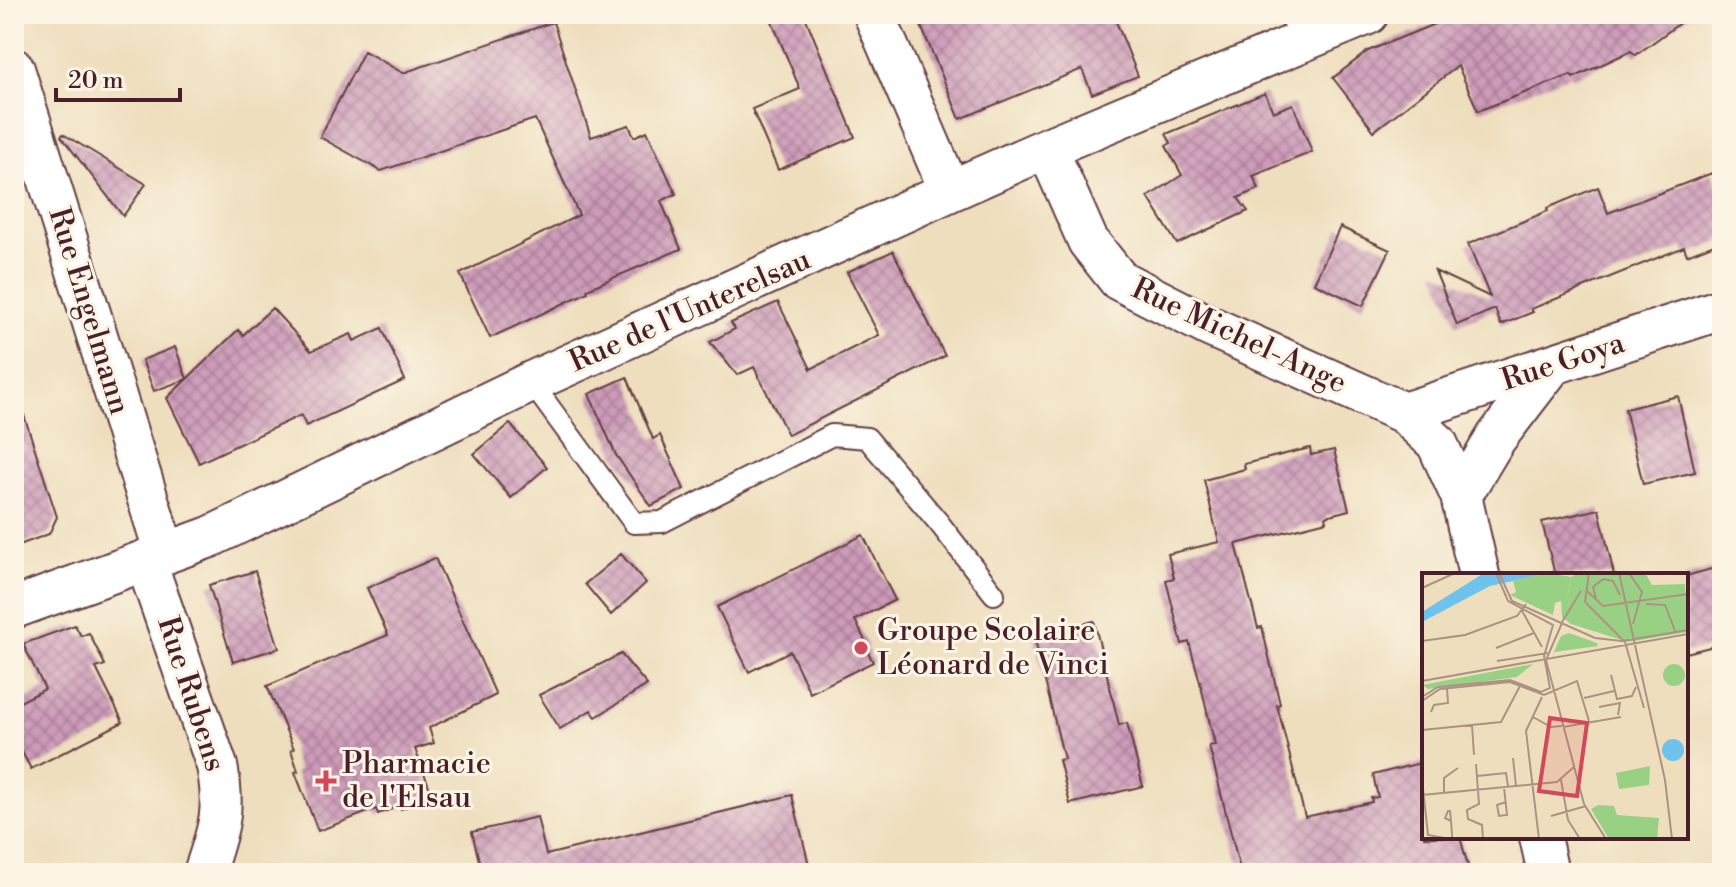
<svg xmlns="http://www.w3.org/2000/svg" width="1736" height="887" font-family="'Libre Bodoni',serif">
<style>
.building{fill:url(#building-cross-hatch)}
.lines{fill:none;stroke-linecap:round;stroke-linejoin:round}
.service-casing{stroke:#633c41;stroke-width:24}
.minor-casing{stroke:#633c41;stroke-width:44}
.service{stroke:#fff;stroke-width:20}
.minor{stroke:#fff;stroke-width:40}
.poi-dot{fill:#d1495b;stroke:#fcf5e5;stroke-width:3}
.labels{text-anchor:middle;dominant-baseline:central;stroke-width:6;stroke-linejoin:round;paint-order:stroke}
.street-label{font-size:30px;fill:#4a1f2b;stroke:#fcf5e5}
.poi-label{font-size:30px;fill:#4a1f2b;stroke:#fcf5e5;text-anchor:start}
.inset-road{fill:none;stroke:#ac9283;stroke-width:2}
.view{fill:#d1495b;fill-opacity:0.15;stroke:#d1495b;stroke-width:4}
.inset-edge{fill:none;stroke:#4a1f2b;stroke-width:4}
</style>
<defs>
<pattern id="building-cross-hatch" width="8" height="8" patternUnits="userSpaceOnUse" patternTransform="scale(2)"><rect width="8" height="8" fill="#cd9bb9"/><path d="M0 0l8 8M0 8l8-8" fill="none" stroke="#a87e97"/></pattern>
</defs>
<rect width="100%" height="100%" fill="#fcf5e5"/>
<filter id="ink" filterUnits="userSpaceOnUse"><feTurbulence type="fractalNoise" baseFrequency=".0125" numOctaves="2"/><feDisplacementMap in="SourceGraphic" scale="16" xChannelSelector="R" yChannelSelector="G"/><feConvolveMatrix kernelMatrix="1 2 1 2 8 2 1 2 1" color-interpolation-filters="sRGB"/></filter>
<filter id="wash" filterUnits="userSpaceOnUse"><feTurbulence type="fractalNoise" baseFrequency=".006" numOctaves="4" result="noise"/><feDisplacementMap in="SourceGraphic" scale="32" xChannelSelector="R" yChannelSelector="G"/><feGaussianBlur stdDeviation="1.8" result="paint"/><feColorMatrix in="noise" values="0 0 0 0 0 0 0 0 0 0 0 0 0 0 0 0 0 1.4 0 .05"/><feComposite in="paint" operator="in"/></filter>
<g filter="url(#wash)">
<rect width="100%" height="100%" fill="#eedebd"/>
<g id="blocks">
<path class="building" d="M769 14H804L855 137 778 170 752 109 800 89Z
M916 14H1113L1138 76 1092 94 1082 69 960 119Z
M1459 14H1692L1636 55 1631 51 1573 78 1571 75 1478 111 1458 66 1374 131 1333 78 1368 51Z
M553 22 591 137 629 125 634 137 647 131 676 194 661 201 681 249 587 289 588 292 490 338 460 274 579 215 535 119 381 171 320 137 364 51 403 73Z
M1265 93 1273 112 1293 104 1312 152 1253 176 1259 189 1238 198 1248 211 1177 244 1148 197 1182 175 1166 146 1171 143 1166 134Z
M63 134 146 184 123 216 61 136Z
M1712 173 1722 197V241L1687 255 1684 247 1531 309 1533 312 1501 325 1495 309 1457 325 1435 271 1490 297 1468 244 1548 211 1547 208 1598 187 1608 213Z
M1340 227 1390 250 1363 306 1314 283Z
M893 251 945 356 788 435 754 367 737 375 710 342 735 329 731 323 778 302 811 369 879 335 847 272Z
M272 308 311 351 351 334 354 341 382 328 405 380 306 426 301 415 199 463 167 398 238 330 243 335Z
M175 347 187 379 154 391 142 360Z
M627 377 653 439 660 435 684 489 651 506 616 455 589 394Z
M1678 396 1695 472 1643 484 1625 409Z
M21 406 57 517 49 534 14 547V407Z
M510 424 547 467 511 498 474 454Z
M1310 448 1311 455 1334 450 1349 510 1326 516 1327 521 1236 544 1258 628 1262 627 1280 704 1277 705 1305 817 1372 802 1371 798 1378 797 1373 775 1424 762V837H1460L1470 873H1241L1209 746 1215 745 1200 682 1189 642 1182 644 1166 580 1174 578 1168 554 1219 542 1204 480 1245 469 1244 464Z
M1599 509 1614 575H1555L1542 522Z
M863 535 895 600 855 620 868 647 866 648 873 662 810 693 790 651 749 672 717 607Z
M621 554 646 583 611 615 585 584Z
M435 558 496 695 429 728 434 743 415 749 433 797 401 809 400 806 378 814 376 809 318 831 295 772 298 771 291 750 294 749 267 686 388 635 367 588Z
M1722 566V644L1686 653V576Z
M255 571 279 648 233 662 209 585Z
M1094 621 1119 725 1127 723 1143 786 1070 804 1059 760 1064 759 1034 636Z
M75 625 81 636 89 633 105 665 96 668 123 722 31 769 14 737V705L45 689 23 644Z
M621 654 647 685 596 717 591 710 560 729 539 695Z
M792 795 811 873H482L472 832 537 817 546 855Z"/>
</g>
</g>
<g filter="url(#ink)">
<use href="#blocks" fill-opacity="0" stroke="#633c41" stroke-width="2"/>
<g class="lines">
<defs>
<path id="service" d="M1290 14 1301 42
M531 382 634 523 662 522 832 435 867 438 939 523 994 594"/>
<path id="minor" d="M874 14 950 191
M14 69 165 554
M1047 148 1088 241 1119 280 1209 326 1404 413 1437 443 1461 496 1479 575
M1404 413 1722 309
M1461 496 1496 438 1552 365
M146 562 217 766C226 811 218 831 204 873
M14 608 210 537 531 382 950 191 1047 148 1368 14
M1540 837 1548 873"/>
</defs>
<use href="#service" class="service-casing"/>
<use href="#minor" class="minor-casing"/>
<use href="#service" class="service"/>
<use href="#minor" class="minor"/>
</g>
</g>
<g class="poi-dot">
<circle cx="861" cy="648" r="8"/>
<path d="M322 769h8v8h8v8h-8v8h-8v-8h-8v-8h8z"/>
</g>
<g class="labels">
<g class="street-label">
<text transform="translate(89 311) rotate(73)">Rue Engelmann</text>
<text transform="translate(690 311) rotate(-24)">Rue de l'Unterelsau</text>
<text transform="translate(1239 336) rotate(25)">Rue Michel-Ange</text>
<text transform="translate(1563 362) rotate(-18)">Rue Goya</text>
<text transform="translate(191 694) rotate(72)">Rue Rubens</text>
</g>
<g class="poi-label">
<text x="877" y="631">Groupe Scolaire<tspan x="877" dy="34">Léonard de Vinci</tspan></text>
<text x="342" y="764">Pharmacie<tspan x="342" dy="34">de l'Elsau</tspan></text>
</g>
</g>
<g transform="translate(1422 573)">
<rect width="266" height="266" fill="#eedebd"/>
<path d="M156 0H223L230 12 263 11 266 59 206 69 149 51 140 44 139 25 145 26 149 4Z" fill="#99d184"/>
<path d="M126 0 149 4 145 26 133 30 131 42 88 22 94 19 91 8ZM147 60 175 70 176 73 132 79 139 63ZM111 91 95 104 6 116 0 112ZM241 102a11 11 0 1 1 22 0a11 11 0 1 1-22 0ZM228 193 227 212 197 216 194 200ZM176 232 192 233 195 242 237 245 235 266H187L169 236Z" fill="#99d184"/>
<path d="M62 0H126L68 13 0 49V39ZM240 177a11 11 0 1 1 22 0a11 11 0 1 1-22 0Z" fill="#6fc2eb"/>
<path class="inset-road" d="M77 0 90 28 173 65 200 68 266 57M167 0 163 29 203 69 222 135M197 0 243 207 250 266M207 0 220 19 211 51M0 15 33 0M165 18 181 33 266 21M174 26 171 14 181 6 191 8 198 22M224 31 243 32 253 58M99 36 120 74M140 49 159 18M140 50 124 87 162 231 184 266M0 68 43 62 95 43 104 31M74 75 112 60M75 88 126 80M189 102 195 126 210 123 214 114M0 108 266 61M0 124 16 114 88 107 119 119 128 115 122 83 131 52 86 28 74 0M162 125 192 118M0 128 18 116 88 109 122 122 155 108 167 148M177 134 198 130 196 142M9 139 12 132 26 130 25 115M111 144 129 154 140 153M50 152 52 182M141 154 199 144M0 157 79 149 98 113M91 185 94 213M54 191 57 231 45 237 46 246 60 252 61 266M55 203 84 200 86 213M0 206 6 262 28 266M139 207 146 247 158 266M82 214 85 242 77 243 75 232 84 229M22 220V205L36 195M0 222 135 209 153 193M129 243 164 233M29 248 23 245 26 238H28L29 248 30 262V266M117 266 104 158 120 124"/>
<path class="view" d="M128 145 165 150 155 223 117 218Z"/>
<rect width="266" height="266" class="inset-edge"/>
</g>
<rect width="1736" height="887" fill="none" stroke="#fcf5e5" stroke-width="48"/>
<path d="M56 88v12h124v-12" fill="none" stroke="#4a1f2b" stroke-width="4"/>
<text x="68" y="88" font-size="24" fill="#4a1f2b" stroke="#fcf5e5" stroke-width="6" paint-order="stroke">20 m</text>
</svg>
